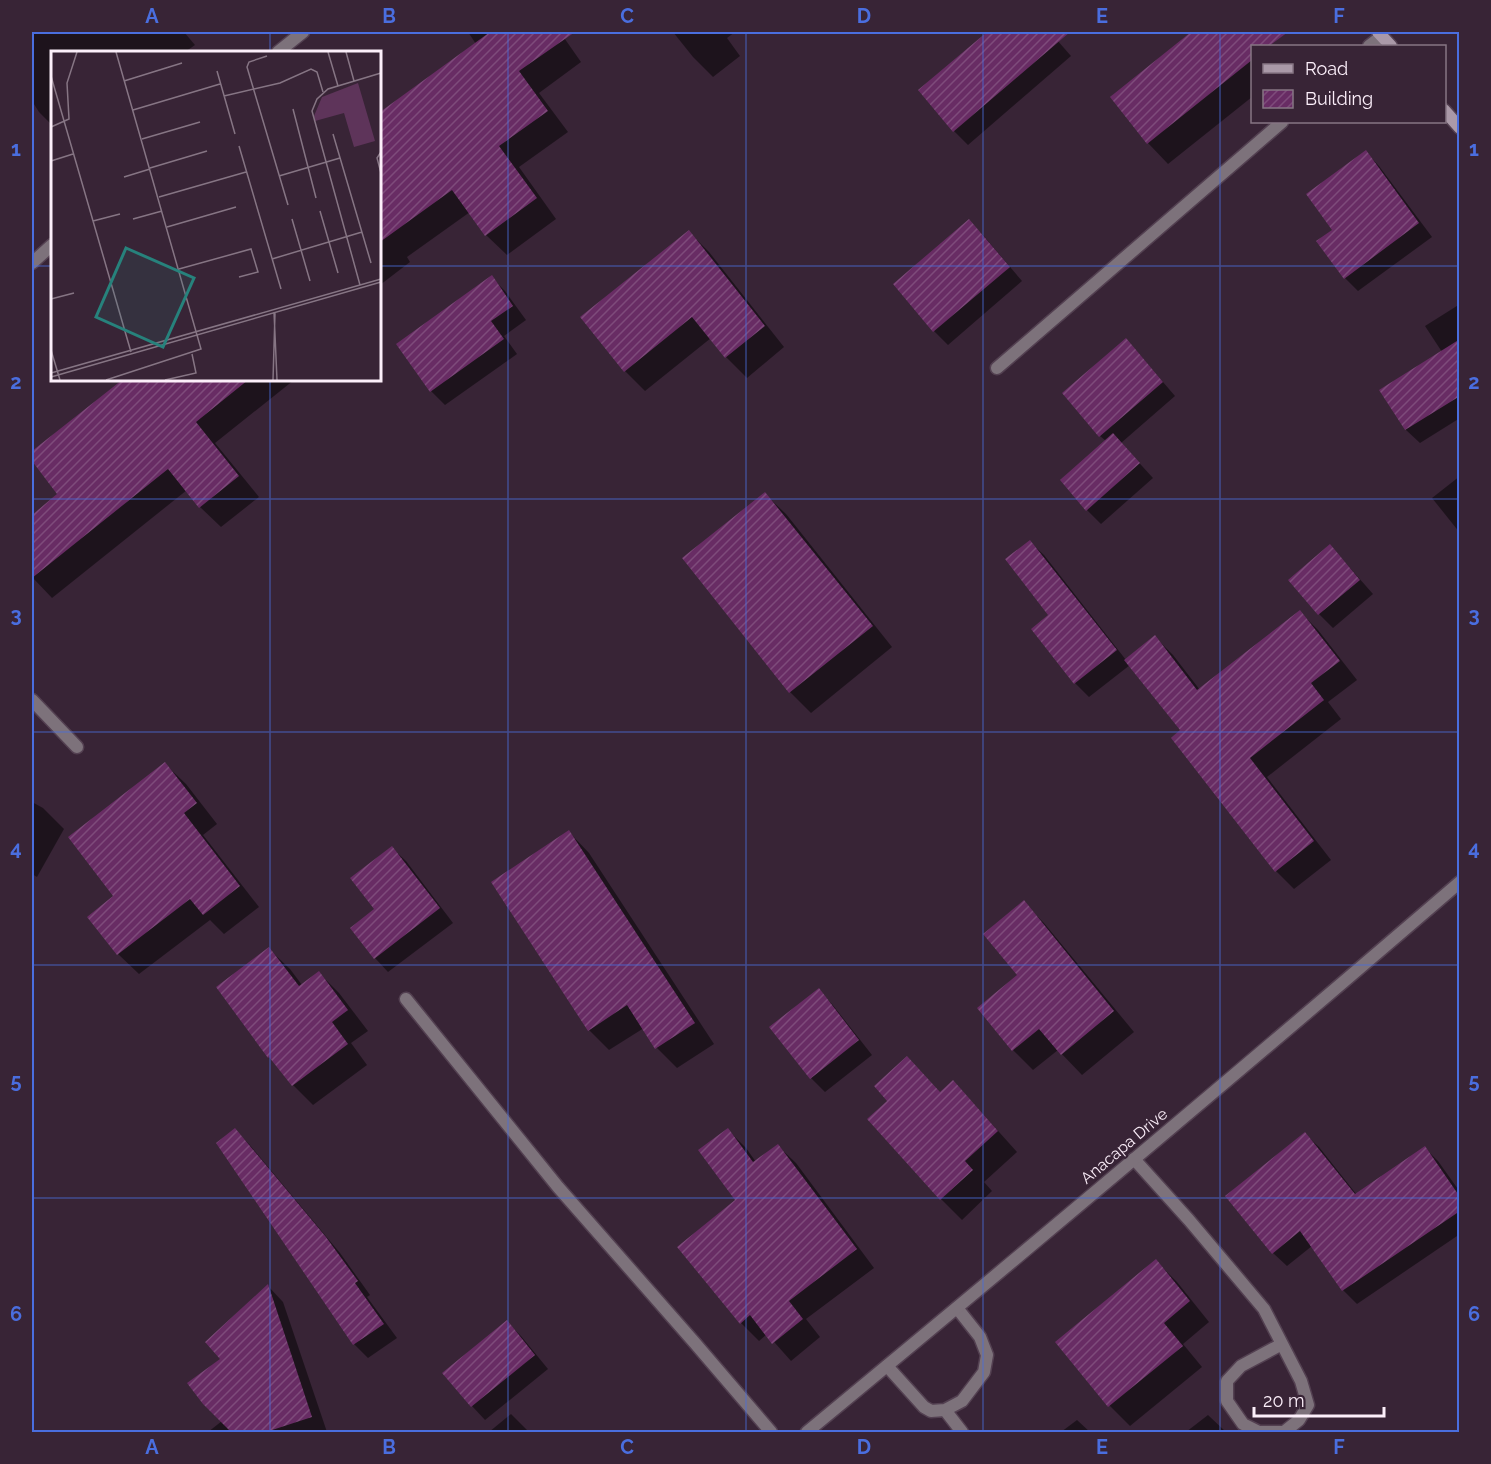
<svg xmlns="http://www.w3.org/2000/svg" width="1491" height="1464" font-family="Raleway,sans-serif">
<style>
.shadow{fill:#0007}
.building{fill:url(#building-hatch)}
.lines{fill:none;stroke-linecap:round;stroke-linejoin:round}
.lane-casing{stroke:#534051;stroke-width:15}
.street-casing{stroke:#534051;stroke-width:15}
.secondary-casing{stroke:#534051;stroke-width:15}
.lane{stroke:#7d727b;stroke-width:12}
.street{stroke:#7d727b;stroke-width:12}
.secondary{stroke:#aa99a8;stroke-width:12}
.grid{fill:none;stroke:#4a6edf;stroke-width:1.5;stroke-opacity:0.55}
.labels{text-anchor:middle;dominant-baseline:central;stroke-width:4.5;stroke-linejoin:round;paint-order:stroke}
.street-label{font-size:16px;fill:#fceffa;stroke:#382436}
.inset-road{fill:none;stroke:#867584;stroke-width:1.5}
.view{fill:#27827c;fill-opacity:0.15;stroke:#27827c;stroke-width:3}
.inset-edge{fill:none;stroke:#fceffa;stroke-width:3}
.neatline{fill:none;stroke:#4a6edf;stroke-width:2}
.grid-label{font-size:20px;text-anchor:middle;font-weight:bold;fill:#4a6edf}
</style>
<defs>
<pattern id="building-hatch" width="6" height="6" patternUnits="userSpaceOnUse" patternTransform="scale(1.5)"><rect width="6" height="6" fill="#682c64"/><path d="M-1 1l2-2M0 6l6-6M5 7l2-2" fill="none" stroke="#7e4b7b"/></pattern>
</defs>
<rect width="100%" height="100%" fill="#382436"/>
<path class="shadow" d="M32 32H184L195 45 185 52H52V125L39 112 32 101Z
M468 32H560L581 62 539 93 568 132 519 167 556 219 507 255 486 235 470 212 407 257 410 262 380 285V130L400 116 476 44Z
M673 32H735L727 38 740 56 713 77 693 57Z
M989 32H1050L1071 56 968 145 954 131 920 91Z
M1194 32H1252L1264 46H1252V97L1168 164 1148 143 1112 97Z
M1366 152 1379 166 1432 237 1358 291 1345 278 1334 230Z
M969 221 983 235 1022 281 948 345 934 331Z
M689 232 709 252 784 347 747 378 726 357 711 338 645 391 625 371Z
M491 277 505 291 526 320 504 336 517 354 445 405 431 391Z
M1460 304V418L1420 443 1406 430 1381 391 1442 352 1425 326Z
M1126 340 1139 354 1175 396 1121 443 1153 478 1101 524 1087 510 1106 441 1100 436Z
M123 380H294L215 443 259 497 221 527 200 507 187 490 52 598 32 577V517L60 494 32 459V453Z
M1460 476V533L1432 498Z
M765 494 786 514 892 647 811 713 790 692 684 558Z
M1030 542 1044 555 1126 660 1155 637 1173 655 1200 690 1300 612 1318 630 1357 680 1328 702 1341 719 1267 777 1331 860 1294 889 1276 871 1182 731 1130 665 1089 697 1075 683 1050 615Z
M1343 560 1373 594 1333 628 1319 614 1290 580Z
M165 764 186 784 217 824 203 835 259 907 224 934 210 920 139 974 118 954 115 897Z
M32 802 43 808 64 829 37 877 32 874Z
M569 832 589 853 714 1044 677 1068 657 1048 644 1028 609 1050 589 1030Z
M392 848 406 861 453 923 388 972 375 958 376 910Z
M1023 902 1044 923 1134 1032 1082 1075 1058 1050 1033 1070 1013 1050Z
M269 949 290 969 302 985 319 973 339 993 368 1031 351 1043 367 1065 313 1105 293 1085Z
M818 990 832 1004 872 1055 825 1092 811 1078 771 1028Z
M941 1093 973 1103 1017 1152 984 1182 992 1191 962 1220 941 1199 869 1119 889 1101Z
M235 1130 249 1144 340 1253 370 1295 367 1297 397 1338 368 1358 354 1344 218 1144Z
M728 1130 746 1148 756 1162 778 1146 796 1163 874 1268 806 1319 820 1337 791 1361 767 1334 759 1341 741 1323 737 1200Z
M1305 1134 1319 1147 1357 1195 1425 1148 1438 1161 1460 1192V1234L1357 1304 1343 1290 1312 1246 1287 1266 1273 1253Z
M1156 1261 1177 1282 1209 1322 1183 1344 1202 1367 1130 1426 1110 1406 1057 1342Z
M268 1286 283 1302 327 1432H208L222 1421 223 1359Z
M507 1322 521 1336 548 1369 485 1420 472 1406Z
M511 1414 529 1432H489Z
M1208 1415 1226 1432H1186Z
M1077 1420 1090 1432H1061Z"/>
<path class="building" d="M490 32H575L519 71 548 111 499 146 537 198 485 236 452 190 380 242V112Z
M987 32H1070L953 132 918 90Z
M1191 32H1288L1269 46H1252V60L1147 144 1110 97Z
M1366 150 1419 223 1344 279 1316 241 1332 230 1306 194Z
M969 219 1010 267 933 332 893 284Z
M689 230 765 326 725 358 692 317 624 372 580 317Z
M492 275 513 306 491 321 504 339 430 392 396 344Z
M1126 338 1163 382 1099 437 1062 393Z
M1460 339V396L1405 430 1379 390Z
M122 380H248L196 422 239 476 199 508 168 469 32 578V515L57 494 32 461V451Z
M1113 433 1140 463 1086 511 1060 480Z
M765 492 873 626 789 693 682 558Z
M1030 540 1117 650 1074 684 1031 629 1048 615 1005 559Z
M1330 544 1360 580 1318 615 1288 580Z
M1300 610 1340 661 1311 683 1324 700 1250 758 1314 841 1275 872 1171 738 1180 730 1124 660 1155 635 1197 690Z
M165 762 197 803 184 813 240 886 203 915 190 899 117 955 87 917 113 896 68 837Z
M569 830 695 1023 655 1049 627 1005 588 1031 491 882Z
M392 846 440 908 374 959 350 928 374 909 350 878Z
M1024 900 1114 1011 1061 1055 1039 1029 1012 1051 977 1008 1017 975 983 934Z
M269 947 299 986 319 971 348 1010 332 1022 348 1044 292 1086 269 1057 268 1058 216 987Z
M819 988 859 1040 810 1079 769 1027Z
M907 1056 940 1092 953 1080 998 1131 965 1161 973 1170 940 1200 867 1119 887 1101 874 1086Z
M235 1128 326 1237 358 1281 355 1283 384 1324 353 1345 216 1143Z
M728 1128 753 1162 778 1144 857 1249 789 1301 803 1319 772 1344 750 1315 740 1324 677 1247 735 1200 698 1150Z
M1305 1132 1355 1194 1425 1146 1460 1197V1211L1342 1291 1300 1231 1272 1254 1225 1196Z
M1156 1259 1190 1301 1164 1323 1183 1346 1108 1407 1055 1342Z
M268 1284 312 1417 266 1432H231L203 1404 187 1383 220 1359 205 1342Z
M507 1320 535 1355 471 1407 442 1373Z"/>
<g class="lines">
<defs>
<path id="lane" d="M1369 46 1382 36
M997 368 1282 122
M32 700 77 747
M406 999 558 1187 694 1342 771 1432
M1134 1159 1189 1220 1264 1309 1301 1381 1308 1405 1299 1420 1284 1432
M887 1366 924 1407 931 1411 945 1410 962 1401 984 1372 987 1355 980 1337 957 1308
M945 1410 962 1432
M1281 1432H1259L1243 1424 1227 1401V1381L1241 1366 1282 1344"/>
<path id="street" d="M278 52 303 32
M32 263 52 245
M807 1432C1026 1251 1244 1068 1460 882"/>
<path id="secondary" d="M1378 32 1391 46
M1444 110 1460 128"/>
</defs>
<use href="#lane" class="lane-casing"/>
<use href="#street" class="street-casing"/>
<use href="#secondary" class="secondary-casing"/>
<use href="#lane" class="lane"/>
<use href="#street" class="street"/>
<use href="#secondary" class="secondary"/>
</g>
<path class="grid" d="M270 32V52M508 32V1432M746 32V1432M983 32V1432M1220 32V1432M32 266H52M380 266H1460M270 380V1432M32 499H1460M32 732H1460M32 965H1460M32 1198H1460"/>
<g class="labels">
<g class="street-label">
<text transform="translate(1124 1146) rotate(-40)">Anacapa Drive</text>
</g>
</g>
<g transform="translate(51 51)">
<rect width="330" height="330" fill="#382436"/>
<path d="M307 32 324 90 303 96 293 62 264 70 263 65 271 46Z" fill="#5e345a"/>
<path class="inset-road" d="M277 1 287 35M295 1 303 30M216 5 198 11 196 16 237 154M166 20 184 83M0 25 80 301M73 30 131 12M173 45 229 32 260 18 266 21 272 41M242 58 265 147M82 59 169 33M0 76 18 68 16 32 26 1M282 83 320 212M91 88 149 71M188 95 230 238M330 101 326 107 330 122M0 110 22 103M99 117 156 100M228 125 289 107M73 126 99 118M108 146 195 121M269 160 287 222M82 168 111 160M241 168 259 230M42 170 69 163M116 176 185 156M221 208 311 181M128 218 200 198 207 221 188 226M309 234 261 60 266 48 277 38 330 22M0 248 23 242M223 261 226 329M0 299 9 329M0 322 330 228M0 326 330 231M55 329 150 298 65 1M114 329 145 322 141 303M222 329 224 262"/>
<path class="view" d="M75 197 143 227 112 296 45 266Z"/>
<rect width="330" height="330" class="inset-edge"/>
</g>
<rect width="1491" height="1464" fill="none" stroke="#382436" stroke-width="66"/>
<rect x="1251" y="45" width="195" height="78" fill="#382436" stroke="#867584" stroke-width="1.5"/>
<rect x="1263" y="64" width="30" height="9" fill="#aa99a8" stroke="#867584" stroke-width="1.5"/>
<text x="1305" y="75" font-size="18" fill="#fceffa">Road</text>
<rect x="1263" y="90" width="30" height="18" fill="url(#building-hatch)" stroke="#867584" stroke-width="1.5"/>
<text x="1305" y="105" font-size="18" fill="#fceffa">Building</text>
<path d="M1254 1407v9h130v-9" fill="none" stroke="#fceffa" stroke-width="3"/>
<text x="1263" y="1407" font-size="18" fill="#fceffa" stroke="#382436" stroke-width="4.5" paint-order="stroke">20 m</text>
<rect x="33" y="33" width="1425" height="1398" class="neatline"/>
<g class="grid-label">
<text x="152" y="23">A</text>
<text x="389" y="23">B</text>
<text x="627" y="23">C</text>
<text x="864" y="23">D</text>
<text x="1102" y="23">E</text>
<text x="1339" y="23">F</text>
<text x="16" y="156">1</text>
<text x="1474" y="156">1</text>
<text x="16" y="389">2</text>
<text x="1474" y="389">2</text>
<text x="16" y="622">3</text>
<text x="1474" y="622">3</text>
<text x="16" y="855">4</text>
<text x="1474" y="855">4</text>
<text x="16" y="1088">5</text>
<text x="1474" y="1088">5</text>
<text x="16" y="1321">6</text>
<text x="1474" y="1321">6</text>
<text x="152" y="1454">A</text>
<text x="389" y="1454">B</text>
<text x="627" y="1454">C</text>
<text x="864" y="1454">D</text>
<text x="1102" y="1454">E</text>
<text x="1339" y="1454">F</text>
</g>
</svg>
